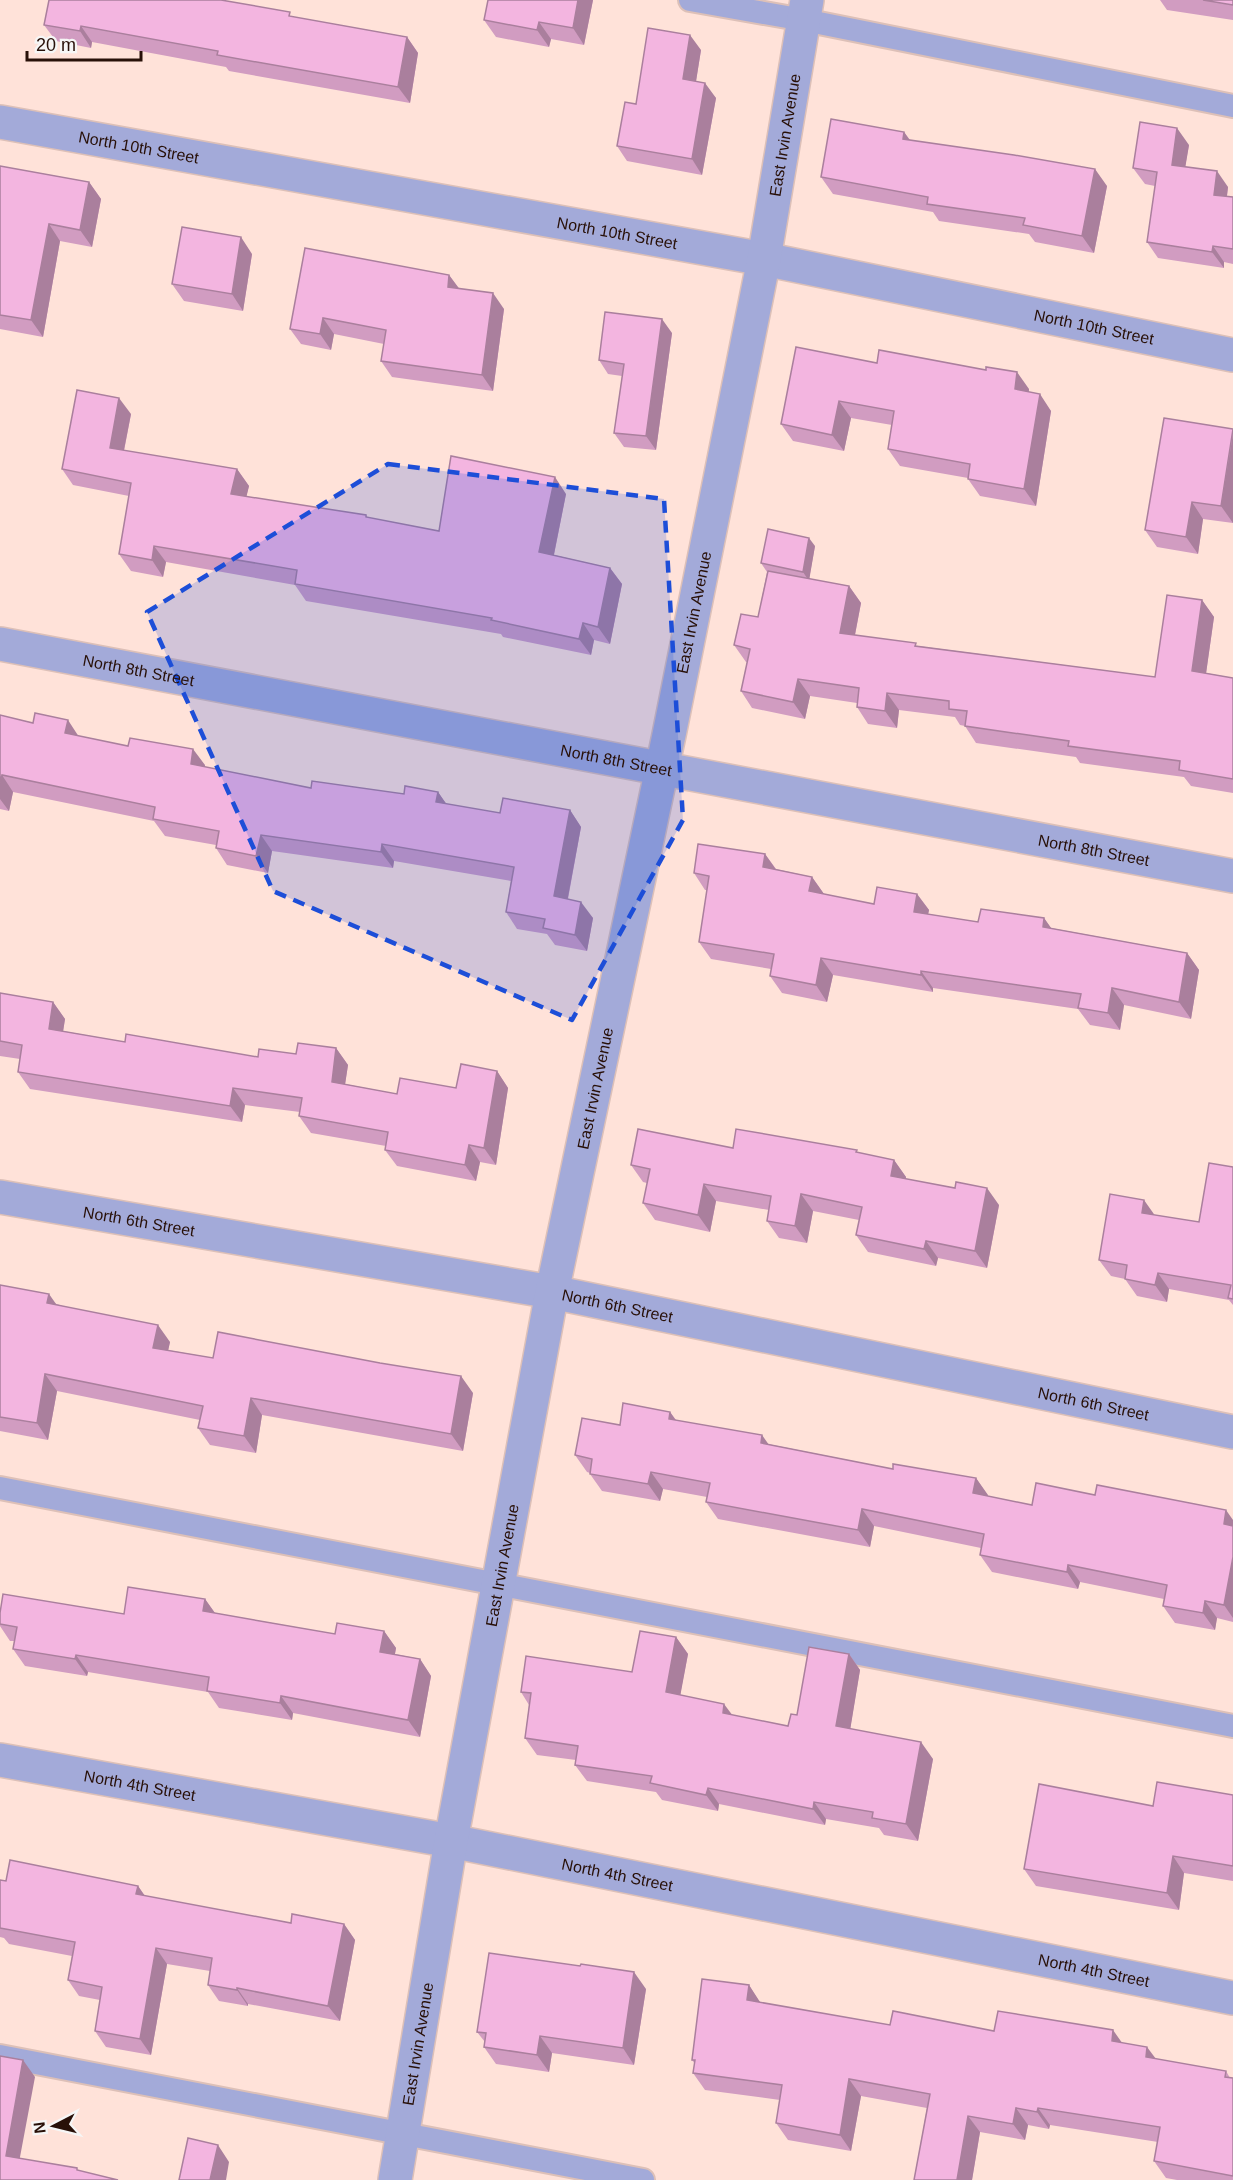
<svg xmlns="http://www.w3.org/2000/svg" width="1233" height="2180" font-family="Arial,sans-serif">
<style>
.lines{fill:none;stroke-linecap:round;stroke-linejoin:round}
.lane-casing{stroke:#ddc0b8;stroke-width:26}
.street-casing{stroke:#ddc0b8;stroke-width:36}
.lane{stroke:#a3aad9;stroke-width:22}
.street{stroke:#a3aad9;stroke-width:33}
.wall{fill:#d19cc1}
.shaded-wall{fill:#aa7f9d}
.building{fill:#f3b5e0;stroke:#aa7f9d;stroke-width:1.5}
.marked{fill:#1d4ed8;fill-opacity:0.2;stroke:#1d4ed8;stroke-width:4.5;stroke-dasharray:12 8;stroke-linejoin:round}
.labels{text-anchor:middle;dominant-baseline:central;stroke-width:6;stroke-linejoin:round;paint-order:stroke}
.street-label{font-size:16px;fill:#281008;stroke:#f6f6f6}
</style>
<rect width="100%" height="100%" fill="#ffe2d9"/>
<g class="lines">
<defs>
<path id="lane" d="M690 0 804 20 1233 106
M0 1488 1233 1726
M0 2056 643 2180"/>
<g id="street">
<path id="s1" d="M0 122 764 259 1233 355"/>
<path id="s2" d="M0 644 1233 876"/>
<path id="s3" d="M0 1197 552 1292 1233 1432"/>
<path id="s4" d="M0 1760 451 1841 1233 1998"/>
<path id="s5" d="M395 2180 451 1841 552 1292 669 735 764 259 807 0"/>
</g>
</defs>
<use href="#lane" class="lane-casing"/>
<use href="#street" class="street-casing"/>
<use href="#lane" class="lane"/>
<use href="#street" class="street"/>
</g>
<path class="wall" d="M593 0 584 45 551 39 549 47 496 37 484 20Z
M1160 0H1233V20L1167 10Z
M293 17 407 37 418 53 410 103 229 71 226 67 92 42 91 48 56 41 44 25Z
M701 50 696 81 716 98 702 175 627 161 617 146 636 104Z
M904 132 910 140 1107 186 1094 253 1035 242 1029 234 939 221 933 212 833 194 821 177Z
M1189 145 1185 167 1228 187 1227 196 1233 197V264L1224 262V268L1158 258 1147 242 1155 186 1145 184 1133 168Z
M0 166 89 182 101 199 92 247 60 241 43 337 0 329Z
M252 254 243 311 184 301 172 284Z
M449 275 459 289 504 309 493 391 392 377 381 361 384 344 334 334 331 350 301 344 290 329Z
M672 333 656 450 624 447 614 433 622 376 608 374 599 360Z
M877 363 1029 389V392L1051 411 1036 506 980 496 968 479V478L900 466 888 449 892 425 851 418 844 451 793 441 781 424Z
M131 414 124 451 237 469 249 486 246 497 366 515 368 518 439 531 566 494 554 555 610 568 622 584 610 644 594 640 591 655 503 637 501 634 306 601 295 585 166 562 163 577 131 571 119 554 129 496 73 485 62 469Z
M1233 429V523L1203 519 1198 554 1157 547 1145 530Z
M815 546 809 579 849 586 861 603 855 635 918 646 1155 677 1202 600 1214 617 1206 673 1233 678V793L1191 786 1184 777 1080 763 1076 757 976 743 965 726 960 725 955 717 899 710 897 728 868 724 857 707V703L810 696 805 719 752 708 741 691 747 662H746L734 645 758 617 767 572 761 563Z
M0 715 79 736 205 765V767L311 788 404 794 438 792 446 804 500 813 570 810 581 827 568 899 593 918 587 951 555 945 547 934 517 929 506 912 511 881 394 861 393 868 272 851 268 873 227 865 216 848V845L165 836 154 821 13 792 9 811 0 809Z
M765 854 776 869 812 877 824 894 874 904 917 894 929 910 928 914 978 922 1044 918 1051 928 1187 953 1199 970 1191 1019 1124 1005 1120 1030 1090 1025 1078 1009 933 988V992L833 975 827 1002 782 993 770 976 771 969 711 959 699 942 707 890H705L694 873Z
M0 993 53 1002 65 1019 63 1031 125 1042 258 1057 296 1054 336 1048 348 1065 345 1084 397 1094 456 1088 497 1071 508 1088 496 1165 480 1162 476 1181 397 1166 385 1150 386 1146 311 1133 299 1116 300 1112 245 1105 242 1122 30 1089 18 1072 20 1059 0 1056Z
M733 1148 859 1153 894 1160 906 1177V1179L999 1205 987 1268 938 1258 936 1266 868 1252 856 1235 859 1220 813 1211 807 1243 779 1238 767 1221 769 1210 716 1201 710 1232 655 1220 643 1203 647 1183 643 1182 631 1165Z
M1233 1167V1305L1229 1300 1169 1289 1167 1302 1137 1296 1125 1279 1111 1276 1099 1260 1155 1215 1199 1222Z
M0 1285 170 1342 168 1350 213 1358 473 1393 463 1451 262 1415 256 1453 210 1445 198 1428 200 1420 57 1391 48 1440 0 1431Z
M670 1412 676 1420 768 1444 893 1469 976 1478 988 1496 1032 1505 1095 1495 1233 1520V1622L1217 1618 1215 1630 1175 1623 1163 1606 1164 1599 1080 1582 1078 1589 992 1572 980 1555 981 1548 874 1526 870 1547 718 1519 706 1502 707 1497 663 1489 660 1501 602 1491 590 1474V1473L587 1472 575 1455 620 1425Z
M205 1599 215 1613 335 1634 384 1631 396 1648 395 1654 420 1659 431 1676 420 1737 293 1713 292 1720 219 1708 208 1692 88 1672 87 1676 25 1666 13 1649 15 1641H10L0 1626V1613L124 1614Z
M676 1637 688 1654 680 1695 732 1715 788 1726 849 1654 860 1670 850 1729 933 1759 918 1841 884 1835 879 1828 826 1819 825 1825 719 1804 718 1811 662 1800 656 1792 587 1781 575 1765 576 1760 537 1755 525 1738 529 1705 521 1692 632 1672Z
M1233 1795V1881L1184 1873 1179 1910 1036 1886 1024 1869 1153 1806Z
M0 1880 6 1881 138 1886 145 1896 291 1923 344 1924 355 1940 340 2021 248 2004V2006L219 2001 208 1985 210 1971 167 1964 151 2055 106 2047 95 2031 100 2000 79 1996 68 1980 72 1956 9 1944 4 1938 0 1937Z
M749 1985 760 2003 890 2025 994 2031 1122 2043 1156 2059 1226 2071 1230 2078H1233V2180H1177L1166 2178 1154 2161 1158 2142 1050 2125 1049 2129 1028 2125 1025 2140 980 2132 972 2180H914L927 2108 861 2096 851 2151 788 2140 776 2123 780 2100 705 2090 693 2073 695 2064 692 2060Z
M646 1989 634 2065 552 2053 549 2072 496 2064 484 2047 485 2042 477 2032Z"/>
<path class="shaded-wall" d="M578 0H593L584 45 573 28Z
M539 22 551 39 549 47 537 30Z
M81 26 92 42 91 48 80 31Z
M690 35 701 50 694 94 683 79Z
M407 37 418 53 410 103 398 87Z
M705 83 716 98 702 175 692 159Z
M1177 128 1189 145 1183 181 1172 165Z
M904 132 916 149 903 139Z
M1095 169 1107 186 1094 253 1082 236Z
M1217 171 1228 187 1225 211 1214 195Z
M89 182 101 199 92 247 80 230Z
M49 224 60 241 43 337 31 320Z
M241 237 252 254 243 311 232 294Z
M1213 246 1224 262V268L1212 252Z
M449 275 461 291 448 287Z
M493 293 504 309 493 391 482 375Z
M323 318 334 334 331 350 320 334Z
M662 319 672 333 656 450 646 436Z
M1017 372 1029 389 1027 406 1015 389Z
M1040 394 1051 411 1036 506 1024 489Z
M119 398 131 414 121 465 110 448Z
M839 401 851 418 844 451 832 435Z
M1233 434V523L1221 506Z
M237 469 249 486 243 511 231 494Z
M555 477 566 494 551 569 539 552Z
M1192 502 1203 519 1198 554 1186 537Z
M809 538 815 546 809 581 803 572Z
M154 546 166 562 163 577 152 560Z
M610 568 622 584 610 644 598 627Z
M849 586 861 603 852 650 840 633Z
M1202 600 1214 617 1204 688 1192 671Z
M583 623 594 640 591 655 579 639Z
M798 679 810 696 805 719 793 702Z
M887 693 899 710 897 728 885 711Z
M68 720 79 737 65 733Z
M193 749 205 765 202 781 191 764Z
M2 775 13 792 9 811 0 799V783Z
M438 792 450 809 436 802Z
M570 810 581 827 565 913 554 896Z
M261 835 272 851 268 873 256 856Z
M382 844 394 861 393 868 381 852Z
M765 854 777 871 763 867Z
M812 877 824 894 809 891Z
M917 894 929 910 925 929 914 912Z
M581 902 593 918 587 951 575 935Z
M1044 918 1056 935 1043 927Z
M1187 953 1199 970 1191 1019 1179 1002Z
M821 958 833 975 827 1002 816 985Z
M921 971 933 988V992L921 975Z
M1112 988 1124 1005 1120 1030 1108 1013Z
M53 1002 65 1019 61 1045 49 1029Z
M336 1048 348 1065 343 1098 332 1082Z
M497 1071 508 1088 496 1165 484 1148Z
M233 1088 245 1105 242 1122 230 1106Z
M469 1145 480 1162 476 1181 465 1165Z
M894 1160 906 1177 903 1193 891 1176Z
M704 1184 716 1201 710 1232 698 1215Z
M987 1188 999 1205 987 1268 975 1251Z
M801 1194 813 1211 807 1243 795 1226Z
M1144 1200 1156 1217 1142 1213Z
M926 1241 938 1258 936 1266 924 1249Z
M1158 1273 1169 1289 1167 1302 1155 1285Z
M49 1294 61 1311 47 1303Z
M158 1325 170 1342 165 1365 153 1348Z
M45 1374 57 1391 48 1440 37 1423Z
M461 1376 473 1393 463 1451 451 1434Z
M251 1398 262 1415 256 1453 244 1436Z
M670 1412 682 1429 669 1419Z
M762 1435 774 1452 761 1443Z
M651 1472 663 1489 660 1501 648 1484Z
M976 1478 988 1495 985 1510 973 1493Z
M862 1509 874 1526 870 1547 858 1530Z
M1226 1510 1233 1520V1538L1224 1524Z
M1233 1557V1618L1224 1605Z
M1068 1565 1080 1582 1078 1589 1067 1572Z
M205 1599 217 1616 203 1611Z
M1205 1601 1217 1618 1215 1630 1203 1613Z
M384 1631 396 1648 392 1669 380 1652Z
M676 1637 688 1654 678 1708 666 1692Z
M849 1654 860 1670 848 1743 836 1726Z
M76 1655 88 1672 87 1676 75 1659Z
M420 1659 431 1676 420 1737 408 1720Z
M281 1696 293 1713 292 1720 280 1703Z
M724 1704 736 1720 723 1713Z
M921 1742 933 1759 918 1841 906 1824Z
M708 1788 719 1804 718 1811 706 1795Z
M814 1802 826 1819 825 1825 813 1809Z
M1173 1856 1184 1873 1179 1910 1167 1893Z
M138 1886 149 1902 136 1894Z
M344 1924 355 1940 340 2021 328 2006Z
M156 1948 167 1964 151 2055 140 2039Z
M634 1972 646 1989 634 2065 623 2048Z
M749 1985 760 2002 758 2017 747 2000Z
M237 1988 248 2004V2006L237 1990Z
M1113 2030 1125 2047 1112 2041Z
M540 2036 552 2053 549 2072 537 2055Z
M1147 2047 1159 2063 1146 2057Z
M23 2060 35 2077 17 2173 6 2156Z
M849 2079 861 2096 851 2151 840 2135Z
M1016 2108 1028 2125 1025 2140 1013 2124Z
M1038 2108 1050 2125 1049 2129 1037 2112Z
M968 2116 980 2132 972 2180H957Z
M218 2145 229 2162 226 2180H210Z"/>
<path class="building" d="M49 0H221L290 12 289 16 407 37 398 87 217 55 218 51 81 26 80 31 44 25Z
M488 0H578L573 28 539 22 537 30 484 20Z
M1203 0H1233V5Z
M648 28 690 35 683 79 705 83 692 159 617 146 625 102 636 104Z
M831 119 904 132 903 139 1014 155 1095 169 1082 236 1023 225 1025 218 927 204 928 197 821 177Z
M1140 122 1177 128 1172 165 1217 171 1214 195 1233 197V249L1213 246 1212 252 1147 242 1157 172 1133 168Z
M0 166 89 182 80 230 49 224 31 320 0 315Z
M182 227 241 237 232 294 172 284Z
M305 248 449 275 448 287 493 293 482 375 381 361 386 330 323 318 320 334 290 329Z
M605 312 662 319 646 436 614 433 624 364 599 360Z
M796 347 877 363 879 350 986 370V367L1017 372 1015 389 1040 394 1024 489 968 479 970 464 888 449 894 411 839 401 832 435 781 424Z
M77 390 119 398 110 448 237 469 231 494 366 515V517L439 531 451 456 555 477 539 552 610 568 598 627 583 623 579 639 491 620 492 618 295 584 297 570 154 546 152 560 119 554 131 483 62 469Z
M1164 418 1233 429 1221 506 1192 502 1186 537 1145 530Z
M768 529 809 538 803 572 761 563Z
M768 571 849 586 840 633 916 643 915 646 1155 677 1167 595 1202 600 1192 671 1233 678V779L1179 770 1180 761 1068 746 1069 741 965 726 967 711 949 709V701L887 693 885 711 857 707 859 688 798 679 793 702 741 691 750 649 734 645 741 614 758 617Z
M35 713 68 720 65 733 128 746 130 738 193 749 191 764 311 788 312 781 404 794 405 786 438 792 436 802 500 813 503 798 570 810 554 896 581 902 575 935 543 928 545 919 506 912 514 867 382 844 381 852 261 835 256 856 216 848 219 831 153 819 155 807 2 775 0 783V715L33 723Z
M698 844 765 854 763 867 812 877 809 891 874 904 877 887 917 894 914 912 978 922 981 909 1044 918 1043 927 1187 953 1179 1002 1112 988 1108 1013 1078 1008 1081 994 921 971V975L821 958 816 985 770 976 774 954 699 942 709 876 694 873Z
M0 993 53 1002 49 1029 125 1042 126 1034 258 1057 259 1049 296 1054 298 1043 336 1048 332 1082 397 1094 400 1078 456 1088 461 1064 497 1071 484 1148 469 1145 465 1165 385 1150 388 1132 299 1116 302 1098 233 1088 230 1106 18 1072 22 1045 0 1041Z
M638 1129 733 1148 736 1129 857 1150 856 1152 894 1160 891 1176 955 1188 956 1182 987 1188 975 1251 926 1241 924 1249 856 1235 862 1207 801 1194 795 1226 767 1221 771 1196 704 1184 698 1215 643 1203 650 1169 631 1165Z
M1209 1163 1233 1167V1299L1228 1298 1231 1285 1158 1273 1155 1285 1125 1279 1127 1265 1099 1260 1110 1194 1144 1200 1142 1213 1199 1222Z
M0 1285 49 1294 47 1303 158 1325 153 1348 213 1358 218 1332 380 1363 461 1376 451 1434 251 1398 244 1436 198 1428 203 1406 45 1374 37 1423 0 1417Z
M623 1403 670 1412 669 1419 762 1435 761 1443 893 1469V1464L976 1478 973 1493 1032 1505 1036 1483 1095 1495 1097 1485 1226 1510 1224 1524 1233 1526V1557L1224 1605 1205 1601 1203 1613 1163 1606 1167 1585 1068 1565 1067 1572 980 1555 984 1534 862 1509 858 1530 706 1502 710 1483 651 1472 648 1484 590 1474 592 1459 575 1455 582 1418 620 1425Z
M128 1587 205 1599 203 1611 335 1634 337 1623 384 1631 380 1652 420 1659 408 1720 281 1696 280 1703 207 1691 209 1677 76 1655 75 1659 13 1649 17 1627 0 1624V1613L3 1594 124 1614Z
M640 1631 676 1637 666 1692 724 1704 723 1713 788 1726 791 1714 797 1715 809 1647 849 1654 836 1726 921 1742 906 1824 872 1818 873 1812 814 1802 813 1809 708 1788 706 1795 650 1783 652 1776 575 1765 578 1746 525 1738 531 1693 521 1692 526 1656 632 1672Z
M1157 1782 1233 1795V1866L1173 1856 1167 1893 1024 1869 1039 1784 1153 1806Z
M10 1860 138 1886 136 1894 291 1923 292 1914 344 1924 328 2006 237 1988V1990L208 1985 212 1958 156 1948 140 2039 95 2031 102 1987 68 1980 75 1942 0 1928V1880L6 1881Z
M489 1953 580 1966 581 1964 634 1972 623 2048 540 2036 537 2055 484 2047 486 2033 477 2032Z
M702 1979 749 1985 747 2000 890 2025 893 2011 994 2031 998 2011 1113 2030 1112 2041 1147 2047 1146 2057 1226 2071 1225 2077 1233 2078V2176L1154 2161 1160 2127 1038 2108 1037 2112 1016 2108 1013 2124 968 2116 957 2180H914L930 2094 849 2079 840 2135 776 2123 782 2085 693 2073 695 2060H692Z
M0 2056 23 2060 6 2156 77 2168V2170L118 2180H0Z
M188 2138 218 2145 210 2180H179Z"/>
<path class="marked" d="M388 464 664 499 683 820 572 1020 273 891 147 612Z"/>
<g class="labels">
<g class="street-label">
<text stroke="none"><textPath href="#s5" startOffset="2082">East Irvin Avenue</textPath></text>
<text stroke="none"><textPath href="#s1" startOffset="141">North 10th Street</textPath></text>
<text stroke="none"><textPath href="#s1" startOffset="627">North 10th Street</textPath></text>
<text stroke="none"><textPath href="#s1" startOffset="1113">North 10th Street</textPath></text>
<text stroke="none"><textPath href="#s5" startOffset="1596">East Irvin Avenue</textPath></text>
<text stroke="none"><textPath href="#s2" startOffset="141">North 8th Street</textPath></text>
<text stroke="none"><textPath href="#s2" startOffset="627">North 8th Street</textPath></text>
<text stroke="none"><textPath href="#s2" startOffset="1113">North 8th Street</textPath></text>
<text stroke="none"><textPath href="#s5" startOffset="1110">East Irvin Avenue</textPath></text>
<text stroke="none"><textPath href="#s3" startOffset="141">North 6th Street</textPath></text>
<text stroke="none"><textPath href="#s3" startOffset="627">North 6th Street</textPath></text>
<text stroke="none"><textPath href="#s3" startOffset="1113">North 6th Street</textPath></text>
<text stroke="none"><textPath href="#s5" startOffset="624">East Irvin Avenue</textPath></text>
<text stroke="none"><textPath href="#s4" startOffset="142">North 4th Street</textPath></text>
<text stroke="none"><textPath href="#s4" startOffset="628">North 4th Street</textPath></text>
<text stroke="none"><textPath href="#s4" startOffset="1114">North 4th Street</textPath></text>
<text stroke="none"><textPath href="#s5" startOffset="138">East Irvin Avenue</textPath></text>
</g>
</g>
<g transform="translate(54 2126) rotate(263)" stroke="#f6f6f6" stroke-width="4.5" paint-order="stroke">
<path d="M0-4.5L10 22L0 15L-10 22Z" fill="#281008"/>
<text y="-9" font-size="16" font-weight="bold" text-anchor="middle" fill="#281008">N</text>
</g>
<path d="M27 51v9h114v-9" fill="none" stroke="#281008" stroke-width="3"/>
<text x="36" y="51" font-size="18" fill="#281008" stroke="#f6f6f6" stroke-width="4.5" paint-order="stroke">20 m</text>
</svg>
